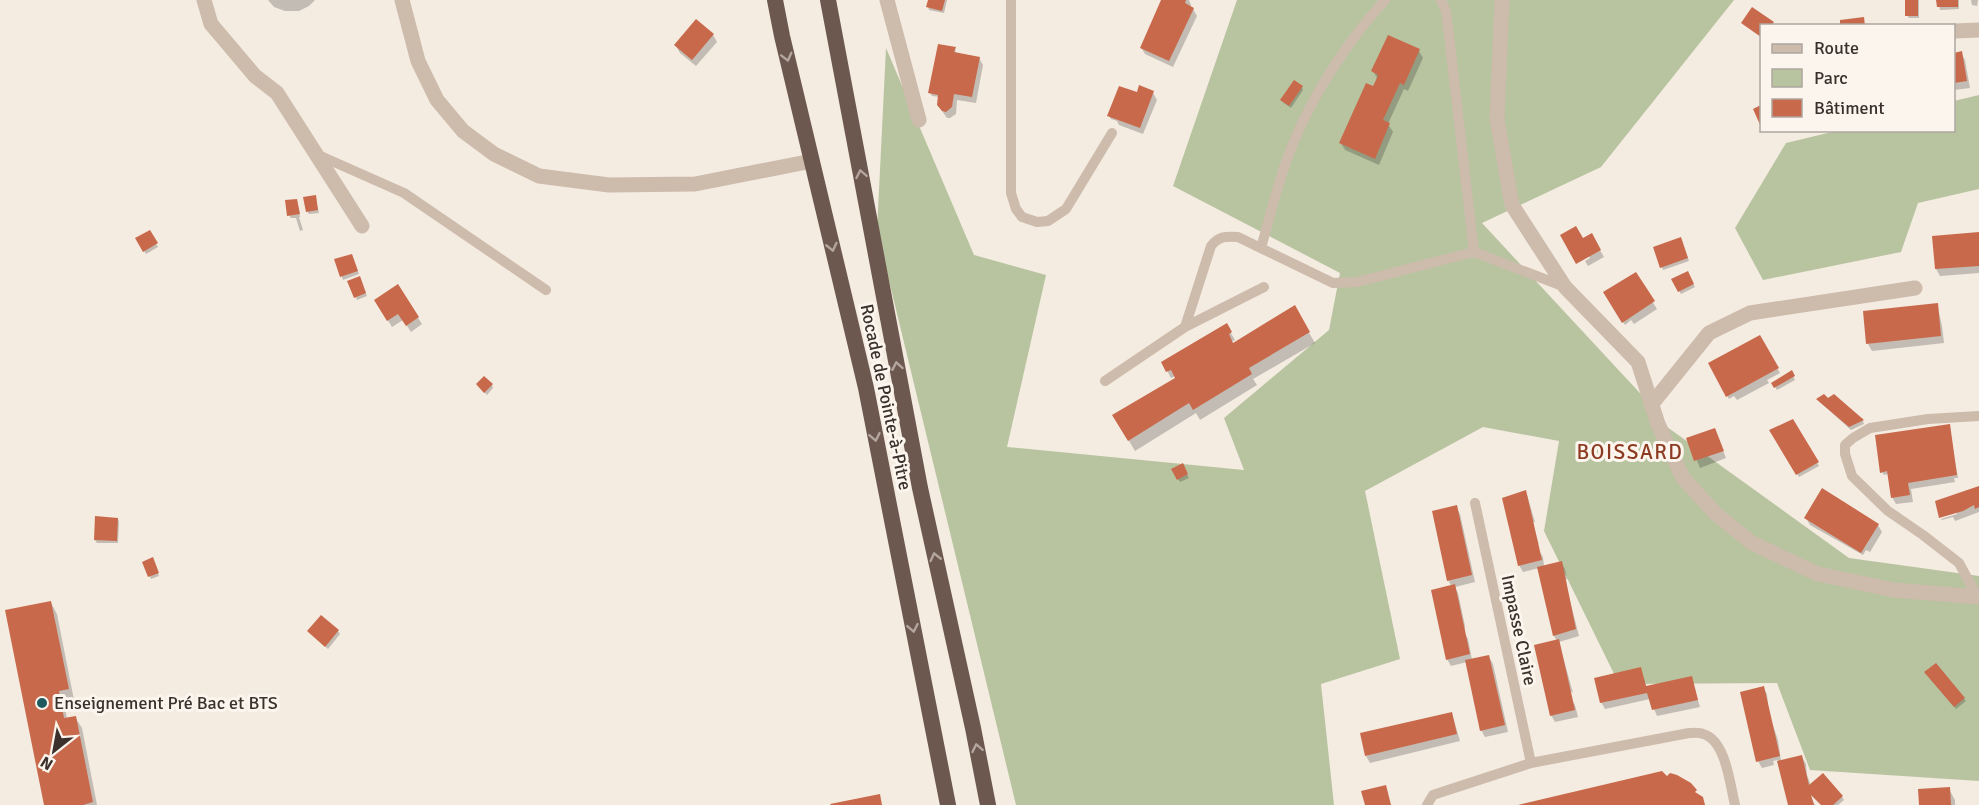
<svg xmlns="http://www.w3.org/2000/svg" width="1979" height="805" font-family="Signika,sans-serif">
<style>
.green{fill:#b8c4a0}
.shadow{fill:#0003}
.building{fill:#c8694b}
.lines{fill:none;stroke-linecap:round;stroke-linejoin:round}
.service{stroke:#cdbbac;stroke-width:10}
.minor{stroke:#cdbbac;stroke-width:15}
.trunk{stroke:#6c584f;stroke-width:16}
.oneway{stroke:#b4a69e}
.poi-dot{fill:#1f5a5e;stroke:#fbf5ee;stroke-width:2}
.labels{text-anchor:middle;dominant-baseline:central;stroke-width:6;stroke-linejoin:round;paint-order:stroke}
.street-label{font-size:18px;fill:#3b302b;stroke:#fbf5ee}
.poi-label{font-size:18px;fill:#3b302b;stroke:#fbf5ee;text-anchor:start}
.quarter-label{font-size:21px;letter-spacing:1.5px;fill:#8c3b22;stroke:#fbf5ee}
</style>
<rect width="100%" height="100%" fill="#f4ebe1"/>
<path class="green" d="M1237 0H1734L1601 167 1482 223 1651 405 1656 419 1849 558 1979 576V781L1810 770 1777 683 1619 684 1544 531 1559 441 1483 427 1365 491 1400 659 1321 684 1334 805H1016L877 231 886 48 974 255 1046 275 1007 447 1244 470 1224 418 1329 330 1340 273 1173 186Z
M1979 95V189L1918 203 1901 252 1763 280 1735 228 1786 143 1836 131 1954 130V101Z"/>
<path class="shadow" d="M268 0H315L309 6 299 11H285L274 7Z
M930 0H947L944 13 929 10 928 7Z
M1163 0H1189L1191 5 1190 7 1193 9 1197 16 1173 67 1145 54 1141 47Z
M1907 0H1919V18H1909L1907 15Z
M1938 0H1959V9L1940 10Z
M1971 0H1978L1977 6 1972 5Z
M713 35 717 42 696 66 680 53 676 46Z
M955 48 956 54 979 58 983 65 976 103 957 100 956 114 950 118H947L938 105 940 97 932 96 930 93Z
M1419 51 1423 58 1408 91 1404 89 1388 124 1393 132 1379 165 1345 150 1341 143 1374 88 1377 78 1373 71Z
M1961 53 1965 60 1970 88 1954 90V54Z
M1302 87 1303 90 1291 108 1284 103 1282 100Z
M1137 93H1153L1157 100 1143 134 1119 125 1117 121 1111 119 1109 116Z
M315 197 319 213 309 214 307 211Z
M297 200 300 217H299L303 230 300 231 296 218H291L289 215Z
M149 232 158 247 146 254 137 239Z
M1979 234V273L1940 276 1936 269Z
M1591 235 1604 257 1588 266 1585 261 1590 258 1582 240Z
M1682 241 1689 261 1663 270 1662 267Z
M353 258 359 274 343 280 336 260Z
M1687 273 1695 287 1681 294 1673 280Z
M1635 274 1657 309 1634 324 1631 320 1625 325 1605 293Z
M361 281 367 296 357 300 356 297Z
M1937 304 1942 326 1944 343 1872 351 1868 344Z
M380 307 418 318 422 324 411 332 403 320 392 327Z
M1294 307 1315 343 1253 379 1257 385 1200 420 1196 413 1135 451 1114 415 1177 379 1175 376 1171 378 1163 363 1226 325 1235 340 1231 342 1233 345Z
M1766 348 1780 373 1767 380 1769 383 1737 400 1734 396 1729 399 1710 364Z
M1791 372 1795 380 1777 390 1773 383Z
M492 385 493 388 487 395 479 387Z
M1834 395 1863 421 1864 424 1851 430 1820 402 1828 400Z
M1793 421 1819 466 1799 477 1790 461Z
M1949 426 1958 478H1954L1955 482 1911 489 1913 502 1896 504 1892 497 1888 474 1884 475 1882 472Z
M1715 430 1726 458 1700 468 1688 439Z
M1182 465 1189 478 1180 482 1173 470Z
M1979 488V512L1955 521 1953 517 1942 520 1941 519 1957 514 1956 511Z
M1527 495 1535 522H1533L1534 528 1539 545 1537 541 1534 543 1543 557 1544 566 1561 562 1565 569 1567 579 1566 580 1567 589 1579 636 1559 642 1573 693 1569 690 1566 691 1575 705 1578 717 1555 722 1551 715 1557 641 1554 636 1539 568 1523 572 1519 565Z
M1456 507 1460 514 1475 582 1455 587 1458 593 1465 626 1464 632 1468 639 1472 660 1489 657 1493 664 1508 732 1485 737 1481 730 1467 662 1451 666 1447 659 1452 587 1448 580Z
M1806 518 1878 525 1882 532 1870 552 1866 550 1863 555 1810 525Z
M118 519 119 522 118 543H97L95 540Z
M144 562H154L159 576 151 579Z
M51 603 57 614 74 700 64 701 67 719 75 717 82 728 97 805H45Z
M309 631H338L340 634 328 649Z
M1640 669 1647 688 1695 690 1700 707 1657 716 1650 699 1605 709 1601 702Z
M1928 676 1964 699 1966 701 1956 709Z
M1763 687 1767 694 1769 714 1778 740 1781 761 1802 757 1806 764 1807 775 1811 786 1842 797 1844 800 1838 805H1822L1809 793 1815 805H1790L1778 760 1773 761 1774 765 1762 768 1758 761Z
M1453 717 1460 741 1370 763 1366 756Z
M1949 789 1955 800V805H1920Z"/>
<path class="building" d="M928 0H945L942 11 926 7Z
M1161 0H1186L1185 3 1194 8 1169 61 1140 48Z
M1905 0H1918V16H1905Z
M1936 0H1958V7H1937Z
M1752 7 1774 22 1771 26H1761V37L1741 23Z
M1864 17 1865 26H1840V20Z
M696 19 714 34 692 60 674 45Z
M1388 35 1420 49 1404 85 1400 83 1383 120 1390 123 1375 159 1339 143 1366 83 1373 86 1376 80 1378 75 1371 71Z
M938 44 956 47 954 52 980 57 972 97 954 94 952 107 946 112 942 111 937 105 938 95 928 93Z
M1962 51 1967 81 1954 83V53Z
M1294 80 1303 86 1289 106 1280 100Z
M1139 85 1154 91 1140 128 1107 116 1119 86 1137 92Z
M1761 105V127L1753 109Z
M316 195 318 210 306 212 303 197Z
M297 199 300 214 287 216 285 200Z
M1576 226 1583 238 1592 233 1601 250 1576 264 1560 235Z
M150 230 158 243 143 252 135 238Z
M1979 232V266L1935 269 1932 236Z
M1681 237 1688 258 1660 268 1653 247Z
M352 254 358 271 340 277 334 259Z
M1688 271 1694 284 1678 292 1671 279Z
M1636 272 1655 301 1622 323 1603 292Z
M360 276 366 293 354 298 347 281Z
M398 284 419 317 406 326 398 314 387 321 374 300Z
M1938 303 1941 336 1866 344 1863 311Z
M1295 305 1310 332 1249 368 1252 374 1193 410 1189 403 1128 441 1112 415 1175 378 1171 370 1166 372 1161 362 1227 323 1232 332 1229 334 1233 343Z
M1760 335 1779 368 1726 397 1708 363Z
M1792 370 1795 376 1774 388 1771 383Z
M484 376 493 384 484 393 476 384Z
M1824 394 1828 398 1834 394 1864 420 1849 427 1816 399Z
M1793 419 1819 462 1796 475 1769 430Z
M1950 424 1957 475 1908 483 1910 495 1891 498 1887 471 1880 473 1875 435Z
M1715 428 1724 451 1694 461 1686 438Z
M1183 463 1188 474 1177 480 1171 469Z
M1979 486V507L1975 509 1974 505 1963 511 1939 518 1935 501Z
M1822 488 1879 524 1861 553 1804 518Z
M1526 490 1542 560 1518 566 1502 498Z
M1457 505 1472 575 1447 581 1432 511Z
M95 516 118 518 117 541 94 540Z
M153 557 159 573 148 577 142 562Z
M1562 561 1576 629 1553 636 1537 567Z
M1455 584 1470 654 1446 660 1431 590Z
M51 601 69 689 59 691 64 718 76 716 93 802 83 805H44L5 610Z
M321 615 339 630 325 647 307 631Z
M1559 639 1575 710 1550 716 1534 645Z
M1489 655 1505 725 1480 731 1465 660Z
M1936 663 1965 698 1954 707 1924 672Z
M1641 667 1646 686 1692 676 1698 700 1652 710 1647 693 1600 703 1594 678Z
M1764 686 1780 756 1756 762 1740 692Z
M1452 712 1457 734 1365 756 1360 733Z
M1802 755 1809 785 1823 773 1843 796 1833 805H1821L1811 795 1814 805H1788L1777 761Z
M1662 771 1667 776 1670 773 1677 775 1691 783 1697 790 1695 792 1703 797 1705 805H1518Z
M1386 785 1391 805H1365L1361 791Z
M1950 787 1951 805H1919L1918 789Z
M880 794 882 805H831L830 804Z"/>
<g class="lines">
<path class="service" d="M1011 0V193L1016 209 1022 217 1037 222 1048 221 1066 209 1112 133
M1441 0 1446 11 1448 27 1474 252
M316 154 404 193 546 290
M1261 248C1270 216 1278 182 1290 151 1311 97 1346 43 1385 0
M1185 327 1211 246C1219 236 1226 236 1238 237L1333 283 1357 282 1474 252 1565 287
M1105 381 1185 327 1264 287
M1475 503 1531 763
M1977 596 1959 563 1923 535 1888 511 1852 476 1845 454V445L1853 438 1870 428 1928 419 1979 416
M1427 805 1433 795 1445 791 1531 763 1689 733C1693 733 1699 732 1703 734 1726 740 1730 785 1735 805"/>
<path class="minor" d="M204 0 211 24 255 76 277 93 362 226
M402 0 418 61 437 100 463 131 494 154 539 176 609 185 695 184 812 161
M887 0 919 120
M1502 0 1497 119 1512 205 1565 287 1638 362 1658 424 1683 478 1716 514 1752 543 1818 574 1894 590 1979 597
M1954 31 1979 30
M1651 405 1709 333 1750 313 1915 288"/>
<path class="trunk" d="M775 0 782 36 866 388 948 805
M828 0 920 488 973 728 988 805"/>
</g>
<defs><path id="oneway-chevron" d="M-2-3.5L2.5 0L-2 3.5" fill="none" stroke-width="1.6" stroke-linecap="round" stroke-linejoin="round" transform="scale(1.5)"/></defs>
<g class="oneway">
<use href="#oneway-chevron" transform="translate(787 57) rotate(76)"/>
<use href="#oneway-chevron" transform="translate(861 174) rotate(-101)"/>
<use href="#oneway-chevron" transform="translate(832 247) rotate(77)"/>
<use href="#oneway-chevron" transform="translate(897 366) rotate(-100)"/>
<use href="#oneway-chevron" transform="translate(875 437) rotate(79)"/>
<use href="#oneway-chevron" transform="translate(935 557) rotate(-103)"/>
<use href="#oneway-chevron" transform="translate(913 628) rotate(79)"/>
<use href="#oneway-chevron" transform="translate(977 748) rotate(-101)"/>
</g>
<circle class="poi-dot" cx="42" cy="703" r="6"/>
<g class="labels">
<g class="street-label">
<text transform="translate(886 397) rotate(78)">Rocade de Pointe-à-Pitre</text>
<text transform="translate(1519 630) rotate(78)">Impasse Claire</text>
</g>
<g class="poi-label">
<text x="54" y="703">Enseignement Pré Bac et BTS</text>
</g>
<g class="quarter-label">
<text x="1630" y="452">BOISSARD</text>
</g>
</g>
<rect x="1760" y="24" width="195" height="108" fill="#fbf5ee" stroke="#aea6a0" stroke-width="1.5"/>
<rect x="1772" y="44" width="30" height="9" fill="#cdbbac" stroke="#aea6a0" stroke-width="1.5"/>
<text x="1814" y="54" font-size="18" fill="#3b302b">Route</text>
<rect x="1772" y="69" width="30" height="18" fill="#b8c4a0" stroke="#aea6a0" stroke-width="1.5"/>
<text x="1814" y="84" font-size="18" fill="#3b302b">Parc</text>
<rect x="1772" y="99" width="30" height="18" fill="#c8694b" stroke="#aea6a0" stroke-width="1.5"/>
<text x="1814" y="114" font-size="18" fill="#3b302b">Bâtiment</text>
<g transform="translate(54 751) rotate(211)" stroke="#fbf5ee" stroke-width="4.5" paint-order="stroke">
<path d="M0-4.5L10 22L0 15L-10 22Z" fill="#3b302b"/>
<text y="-9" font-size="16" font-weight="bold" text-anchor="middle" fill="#3b302b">N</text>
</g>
</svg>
